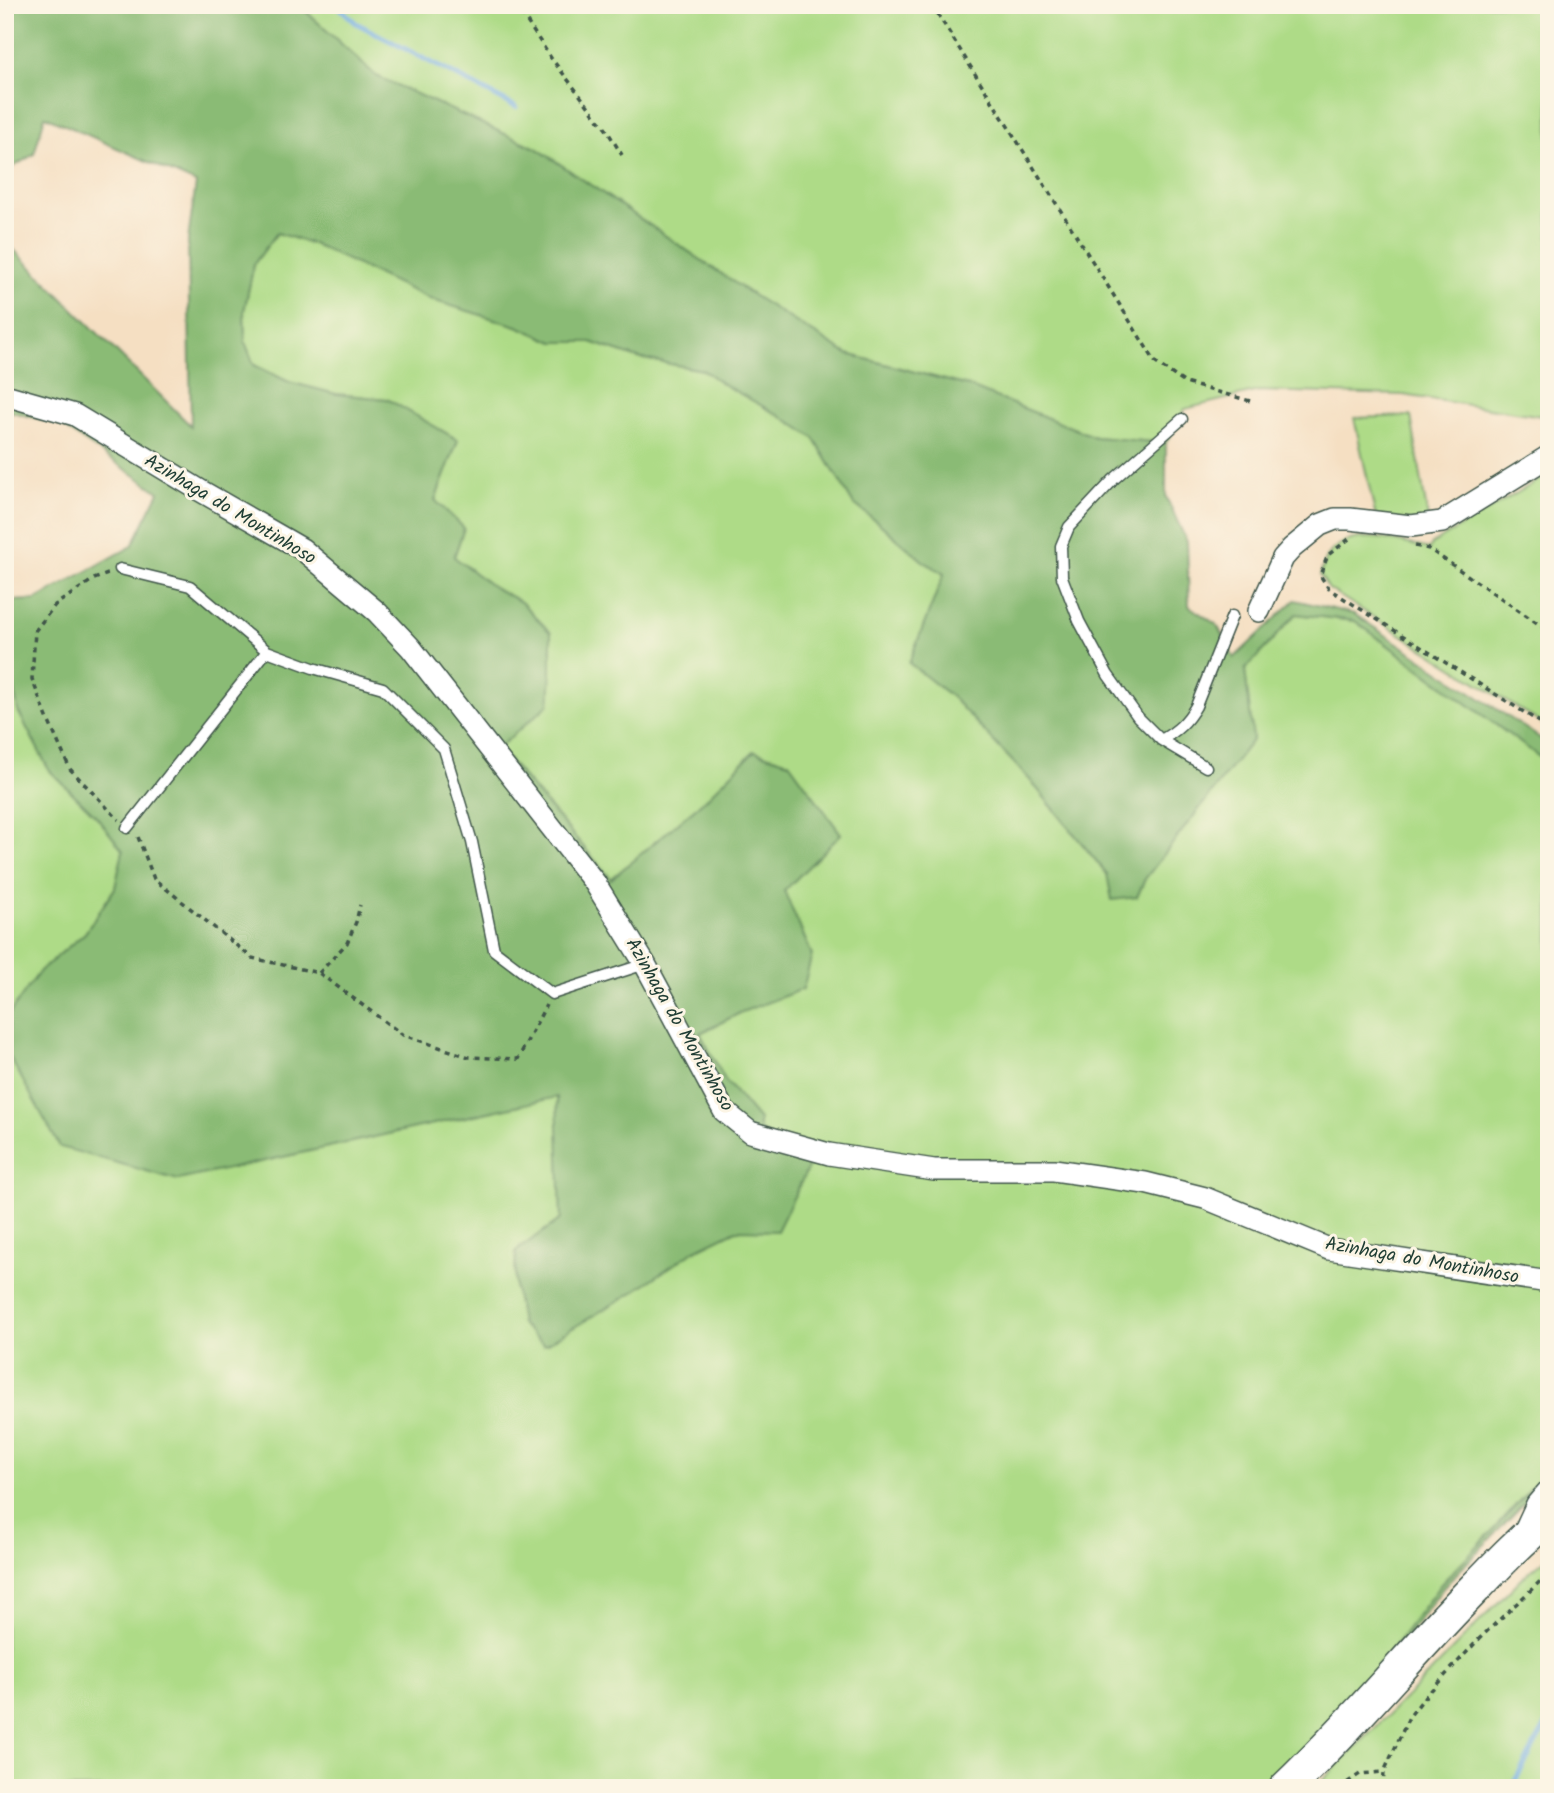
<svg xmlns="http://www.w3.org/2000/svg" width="1554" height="1793" font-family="Kalam,sans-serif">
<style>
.green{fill:#aedb87;stroke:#668c5e;stroke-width:2}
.forest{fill:#8abb74;stroke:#547c54;stroke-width:2}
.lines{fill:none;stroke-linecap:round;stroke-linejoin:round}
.stream{stroke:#6eace1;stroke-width:5}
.service-casing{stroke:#3f5549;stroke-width:13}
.minor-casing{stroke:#3f5549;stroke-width:24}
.primary-casing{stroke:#3f5549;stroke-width:36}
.path{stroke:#3f5549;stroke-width:3.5;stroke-dasharray:5 5;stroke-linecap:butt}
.service{stroke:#fff;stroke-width:10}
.minor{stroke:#fff;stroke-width:21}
.primary{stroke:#fff;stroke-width:33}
.labels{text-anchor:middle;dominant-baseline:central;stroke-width:6;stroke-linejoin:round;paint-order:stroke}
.street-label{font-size:19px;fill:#1f3d34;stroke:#fcf5e5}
</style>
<rect width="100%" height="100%" fill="#fcf5e5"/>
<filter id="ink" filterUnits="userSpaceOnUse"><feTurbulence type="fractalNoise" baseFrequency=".0143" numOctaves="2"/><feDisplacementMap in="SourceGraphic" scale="14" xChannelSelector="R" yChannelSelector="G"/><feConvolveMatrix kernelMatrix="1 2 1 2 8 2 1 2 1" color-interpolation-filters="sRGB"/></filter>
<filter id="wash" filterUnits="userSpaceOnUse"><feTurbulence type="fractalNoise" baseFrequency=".00686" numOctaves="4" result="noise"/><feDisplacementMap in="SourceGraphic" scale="28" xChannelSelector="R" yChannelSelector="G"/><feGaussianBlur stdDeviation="1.57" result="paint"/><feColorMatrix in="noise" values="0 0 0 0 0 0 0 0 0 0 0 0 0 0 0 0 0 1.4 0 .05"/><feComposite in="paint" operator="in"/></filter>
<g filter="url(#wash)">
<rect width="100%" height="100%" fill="#f5dfc2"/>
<path class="green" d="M299 5H1549V417L1403 395 1258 391 1185 409 1166 443 1095 437 968 386 847 354 754 296 536 148 376 76Z
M277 233 313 244 357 264 517 326 554 342H591L638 358 703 370 726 386 784 418 814 438 853 503 881 525 923 561 944 574 909 663 952 697 1031 781 1107 874 1137 897 1145 879 1253 739 1245 670 1296 614 1355 621 1549 764V1468L1497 1526 1441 1584 1346 1711 1261 1788H5V667L12 673 18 711 49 770 97 817 123 851 115 888 85 933 40 971 178 1180 558 1096 561 1219 516 1251 515 1288 630 1294 695 1250 736 1230 759 1130V1120L725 1080 700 1033 742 1012 812 955 784 891 841 834 789 762 754 751 705 800 611 879 498 748 549 704 551 670V633L521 602 493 587 454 557 464 528 435 501 458 440 387 399 336 394 289 382 254 365 245 342 244 311 254 264Z
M1411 416 1429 525 1377 522 1354 418Z
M1549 474V728L1329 589 1320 575C1322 569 1325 560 1329 554 1352 525 1399 542 1429 549L1433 543Z
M1549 1556V1788H1315L1417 1686 1521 1579Z"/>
<path class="forest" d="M5 5H299L376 76 536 148 754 296 847 354 968 386 1095 437 1166 443V497L1187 542 1189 606 1217 625 1234 658 1295 600 1354 614 1549 744V764L1355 621 1296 614 1245 670 1253 739 1145 879 1137 897 1112 900 1107 874 1031 781 952 697 909 663 944 574 923 561 881 525 853 503 814 438 784 418 726 386 703 370 638 358 591 342H554L517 326 432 300 313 244 277 233 254 264 244 311 245 342 254 365 289 382 336 394 387 399 458 440 435 500 464 528 454 557 493 587 521 602 551 633V670L549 704 498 748 611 879 705 800 754 751 789 762 841 834 784 891 812 955 803 989 742 1012 700 1033 725 1080 759 1120V1130L811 1162 777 1231 736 1230 695 1250 630 1294 544 1345 521 1324 515 1288 516 1251 561 1219 557 1097 178 1180 60 1147 9 1056V1014L40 971 85 933 115 888 123 851 97 817 49 770 18 711 12 673 5 667V601L35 600 132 546 159 492 59 424 5 410V241L191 426 188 240 196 183 45 116 34 154 5 172Z
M1549 1468V1476L1546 1480 1444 1587 1353 1709 1296 1765 1270 1788H1261L1346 1711 1441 1584 1497 1526Z"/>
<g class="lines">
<path class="stream" d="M337 5 356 23 516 107
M1511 1788 1549 1720"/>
</g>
</g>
<g filter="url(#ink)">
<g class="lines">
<defs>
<path id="service" d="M1182 419 1114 479 1069 527 1061 546 1062 577 1079 621 1108 675 1138 717 1161 740 1206 767
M120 569 190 586 267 651 313 668 383 688 444 749 472 842 494 950 552 994 645 964
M1161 740C1177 731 1187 722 1196 706L1232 616
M127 828 267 651"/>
<path id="minor" d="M5 395 75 415 201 491 302 549 377 612 411 648 595 883 645 964 724 1111 750 1132 829 1154 934 1170H1054L1145 1183 1205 1198 1329 1249 1549 1282
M1259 611 1283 558 1292 548 1320 525 1335 519H1350L1411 526 1442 522 1549 456
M1525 1530 1537 1504 1549 1490"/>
<path id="primary" d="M1286 1788C1353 1724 1411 1653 1475 1588 1499 1563 1522 1539 1549 1517"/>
</defs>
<use href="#service" class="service-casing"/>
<use href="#minor" class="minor-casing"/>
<use href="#primary" class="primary-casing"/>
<path class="path" d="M516 5 551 58 606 129 622 155
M932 5 1156 363 1185 383 1254 402
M1349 539 1328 555 1320 575 1329 589 1549 728
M1415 546 1429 549 1549 631
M108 574 94 579 55 605 35 631 32 679 48 720 70 769 119 820
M138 837 154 879 252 958 319 973 403 1035 469 1057 518 1059 546 1005
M319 973 347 943 356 922 360 905
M1339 1788 1360 1774 1384 1772
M1383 1788 1384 1772 1409 1717 1424 1698 1480 1638 1549 1573"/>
<use href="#service" class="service"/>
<use href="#minor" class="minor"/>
<use href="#primary" class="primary"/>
</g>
</g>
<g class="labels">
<g class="street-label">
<text transform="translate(230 510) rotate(31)">Azinhaga do Montinhoso</text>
<text transform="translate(679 1025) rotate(60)">Azinhaga do Montinhoso</text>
<text transform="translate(1422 1261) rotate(10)">Azinhaga do Montinhoso</text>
</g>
</g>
<rect width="1554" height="1793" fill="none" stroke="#fcf5e5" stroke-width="28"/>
</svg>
